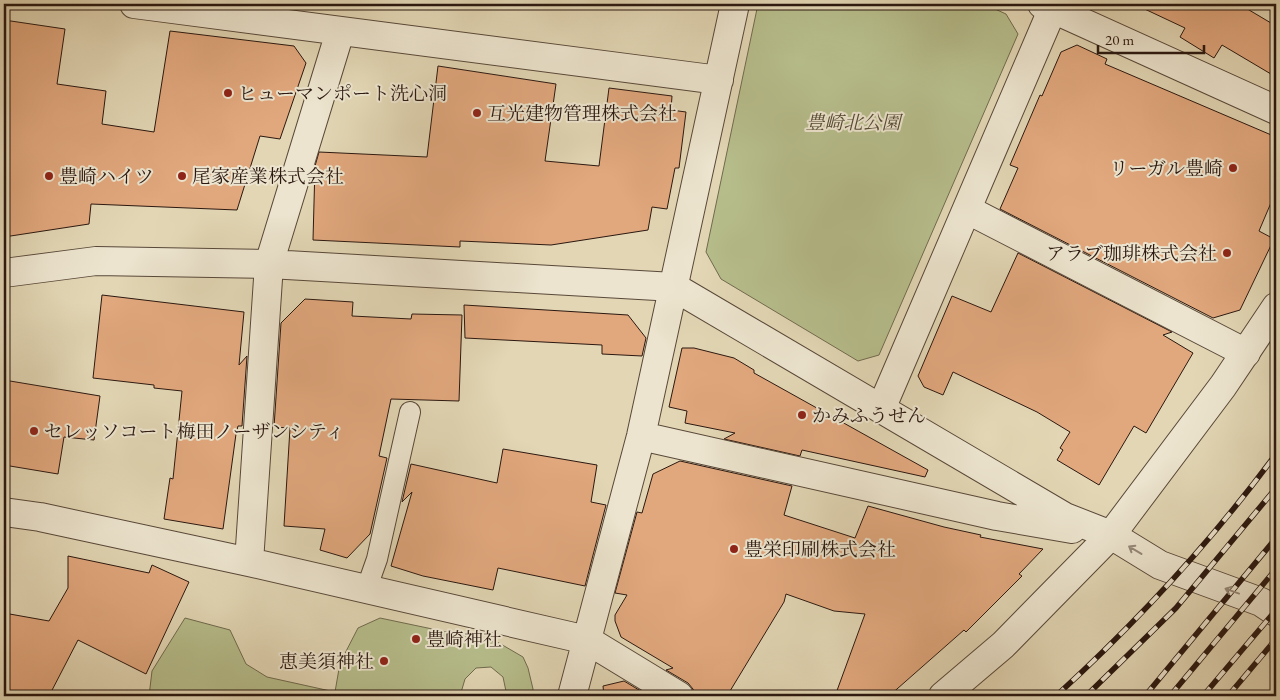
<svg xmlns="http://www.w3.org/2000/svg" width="1280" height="700" font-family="'EB Garamond','Noto Serif JP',serif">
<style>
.green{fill:#b6bd8b;stroke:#706a4e}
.building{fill:#e1a77d;stroke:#2b1810}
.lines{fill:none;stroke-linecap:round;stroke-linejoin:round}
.service-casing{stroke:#594839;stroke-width:22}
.minor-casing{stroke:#594839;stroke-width:30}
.tertiary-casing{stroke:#594839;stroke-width:30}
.service{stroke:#ece4ce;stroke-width:20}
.minor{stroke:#ece4ce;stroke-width:28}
.tertiary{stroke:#ece4ce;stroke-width:28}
.rail-casing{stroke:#2b1810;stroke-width:5.5}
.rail{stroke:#ece4ce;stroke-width:4;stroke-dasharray:11;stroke-linecap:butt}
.oneway{stroke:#958878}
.poi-dot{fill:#8f2418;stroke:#ece4ce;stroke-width:2}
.labels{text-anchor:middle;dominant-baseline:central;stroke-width:4;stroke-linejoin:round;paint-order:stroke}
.poi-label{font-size:19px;fill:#2b1810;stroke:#ece4ce;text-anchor:start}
.park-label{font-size:19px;font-style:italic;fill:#554a35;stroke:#ece4ce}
</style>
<rect width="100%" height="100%" fill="#e2d6b4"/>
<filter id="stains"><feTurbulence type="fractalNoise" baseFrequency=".004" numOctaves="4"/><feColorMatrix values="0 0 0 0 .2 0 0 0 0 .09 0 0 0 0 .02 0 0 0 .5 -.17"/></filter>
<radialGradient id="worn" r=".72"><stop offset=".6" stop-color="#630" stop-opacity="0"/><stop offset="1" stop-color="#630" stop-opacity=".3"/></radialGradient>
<path class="green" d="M758 4H984L1006 14 1018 34 879 355 858 361 721 279 706 252Z
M185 618 230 630 246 664 267 677 335 692 340 663 358 628 380 618 499 643 523 657 528 668 533 689 532 696H507L503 677 491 667 476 668 465 679 460 696H149L152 671Z"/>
<path class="building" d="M1134 4H1239L1276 26V77L1222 45 1214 58 1180 37 1185 28Z
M4 20 65 29 57 84 106 91 102 124 154 132 170 31 294 46 306 63 280 139 260 136 237 210 91 204 89 224 4 237Z
M1077 45 1107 59 1105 64 1276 137V191L1259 231 1274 239 1240 310 1213 318 1000 209 1018 168 1010 165 1040 95 1042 96 1061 52Z
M438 66 556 84 545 161 599 166 609 88 672 96 671 110 686 112 679 168H675L667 209 652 207 648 230 551 245 460 241V247L313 240 315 166 319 152 427 157Z
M1018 253 1172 332 1163 335 1193 353 1146 433 1134 426 1099 485 1057 460 1063 450 1060 448 1070 432 1037 412 953 372 943 395 924 387 918 376 952 296 991 312Z
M102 295 244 312 239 365 247 356 242 426H238L236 434 223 529 164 519 170 478 173 479 182 391 154 388V385L93 378Z
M305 299 353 302 352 316 411 319 412 314 462 315 459 401 391 399 379 456 387 458 370 534 347 558 320 550 325 529 284 526 290 428 274 427 281 323Z
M464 305 628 315 646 338 642 356 602 354V345L465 338Z
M682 348H694L734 358 754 370V373L928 470 925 477 802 450 800 456 724 439 735 433 685 423 687 411 669 407Z
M4 380 100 396 94 440 64 437 58 474 4 465Z
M503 449 597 465 591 502 606 505 585 586 498 568 493 590 423 576 391 566 412 492 402 502 411 464 497 483Z
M680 461 792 486 784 515 855 538 868 506 944 527 981 535 980 537 1043 549 1019 574 1022 576 966 632 964 630 889 696H835L865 614 834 611 786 594 784 602 727 696H695L693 689 688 683 666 670 673 668 621 637 615 621V615L627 595 615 593 637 512 642 513 653 474Z
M68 556 149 573 152 565 189 582 146 674 78 640 49 696H4V613L49 621 68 588Z
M624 681 649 696H604L603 686Z"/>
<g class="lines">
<defs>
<path id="service" d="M366 590 377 559 410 412"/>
<path id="minor" d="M1042 4 1276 110
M968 210 1246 353
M269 264 340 32
M4 273 96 261 269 264 674 287
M1111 535 1160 565 1261 602 1276 612"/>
<path id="tertiary" d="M134 4 719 80
M674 287 1065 517 1111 535
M881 409 1053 8
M641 436 997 516 1072 529
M4 512 40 517 249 562 587 640 679 696
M249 562 269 264
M572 696 641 436 735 4
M943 696 1003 645 1111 535 1223 386 1276 307"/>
</defs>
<use href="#service" class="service-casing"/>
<use href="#minor" class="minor-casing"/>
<use href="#tertiary" class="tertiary-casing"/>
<use href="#service" class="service"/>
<use href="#minor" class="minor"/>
<use href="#tertiary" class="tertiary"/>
<defs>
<path id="rail" d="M1056 696C1137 622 1211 542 1276 454
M1086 696 1176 608 1276 488
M1145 696 1276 538
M1170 696 1276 569
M1203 696 1276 610
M1228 696 1276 639"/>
</defs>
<use href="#rail" class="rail-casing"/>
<use href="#rail" class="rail"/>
</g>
<defs><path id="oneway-shaft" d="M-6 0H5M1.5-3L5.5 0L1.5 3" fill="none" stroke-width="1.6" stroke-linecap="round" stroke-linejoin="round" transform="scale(1.25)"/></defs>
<g class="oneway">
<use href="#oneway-shaft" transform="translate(1135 550) rotate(-149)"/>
<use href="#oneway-shaft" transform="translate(1232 591) rotate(-160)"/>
</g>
<g class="poi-dot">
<circle cx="228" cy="93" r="5"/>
<circle cx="477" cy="113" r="5"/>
<circle cx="1233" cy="168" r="5"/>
<circle cx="49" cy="176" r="5"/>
<circle cx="182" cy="176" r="5"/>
<circle cx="1227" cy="253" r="5"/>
<circle cx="802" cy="415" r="5"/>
<circle cx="34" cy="431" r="5"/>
<circle cx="734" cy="549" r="5"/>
<circle cx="416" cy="639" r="5"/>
<circle cx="384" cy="661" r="5"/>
</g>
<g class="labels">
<g class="poi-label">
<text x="238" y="93">ヒューマンポート洗心洞</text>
<text x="487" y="113">互光建物管理株式会社</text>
<text x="1223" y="168" text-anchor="end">リーガル豊崎</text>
<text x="59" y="176">豊崎ハイツ</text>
<text x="192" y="176">尾家産業株式会社</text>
<text x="1217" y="253" text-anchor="end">アラブ珈琲株式会社</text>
<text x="812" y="415">かみふうせん</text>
<text x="44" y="431">セレッソコート梅田ノーザンシティ</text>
<text x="744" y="549">豊栄印刷株式会社</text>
<text x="426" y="639">豊崎神社</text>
<text x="374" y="661" text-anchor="end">恵美須神社</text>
</g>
<g class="park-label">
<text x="853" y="122">豊崎北公園</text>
</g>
</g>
<rect width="1280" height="700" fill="none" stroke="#e2d6b4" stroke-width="20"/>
<rect x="5" y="5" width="1270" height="690" fill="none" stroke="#2b1810" stroke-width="2.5"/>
<rect x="10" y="10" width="1260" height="680" fill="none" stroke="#2b1810"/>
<path d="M1098 45v8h106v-8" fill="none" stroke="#2b1810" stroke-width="2.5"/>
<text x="1105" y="45" font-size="15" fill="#2b1810" stroke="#ece4ce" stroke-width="4" paint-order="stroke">20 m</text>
<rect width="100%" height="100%" filter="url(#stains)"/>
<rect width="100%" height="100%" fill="url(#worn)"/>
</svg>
